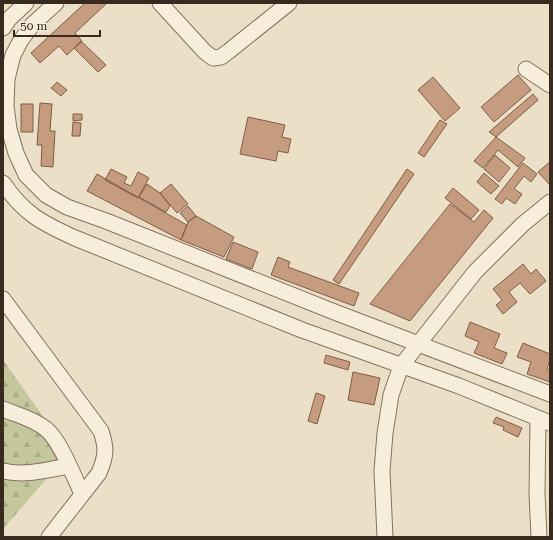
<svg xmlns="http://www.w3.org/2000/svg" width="553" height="540" font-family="'Roboto Serif',serif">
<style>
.forest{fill:url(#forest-firs)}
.building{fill:#c69c80;stroke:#825d45}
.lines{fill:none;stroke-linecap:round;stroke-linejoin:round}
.minor-casing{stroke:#85725e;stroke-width:17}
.minor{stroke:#f6edda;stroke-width:15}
</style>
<defs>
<pattern id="forest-firs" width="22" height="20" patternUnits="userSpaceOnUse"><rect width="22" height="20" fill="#c4c89c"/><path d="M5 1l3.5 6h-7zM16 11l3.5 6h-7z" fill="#a9ac86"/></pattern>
</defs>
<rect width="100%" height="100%" fill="#ebe0c7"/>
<path class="forest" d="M3 360 69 453 3 529Z"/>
<path class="building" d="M85 3H107L75 33 82 41 67 55 59 46 40 63 31 53Z
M81 41 106 65 98 72 74 48Z
M518 75 531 90 494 122 481 107Z
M433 77 460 108 445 121 418 90Z
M57 82 67 90 61 96 51 88Z
M533 94 538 100 496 137 489 132Z
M40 103 52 104 50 131H55L53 167 41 166 42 145H37Z
M21 104H33V132H21Z
M73 114H82V120L73 121Z
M248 117 285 125 282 137 291 139 288 153 278 151 276 161 240 154Z
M440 120 447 124 424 157 418 153Z
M73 122 81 123 80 136H72Z
M496 137 525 158 518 167 498 150 483 168 474 161Z
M495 155 510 168 499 182 484 169Z
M550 162V183L549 184 538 172Z
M523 163 537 174 531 182 524 176 514 189 522 194 515 204 506 198 502 204 495 199Z
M111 169 127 177 124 183 131 186 138 172 149 178 138 198 105 180Z
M407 169 414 174 339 284 333 280Z
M484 173 499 186 491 194 477 182Z
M97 174 187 225 181 240 87 191Z
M147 184 160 193 170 206 166 212 139 197Z
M171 184 188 204 177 213 160 193Z
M453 188 479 210 471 219 445 198Z
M450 204 474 222 484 210 493 218 410 321 370 304Z
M188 206 196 216 188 222 180 213Z
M196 216 234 237 224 257 181 240 188 222Z
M233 242 258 252 252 269 226 259Z
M278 257 290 262 288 267 359 293 354 306 271 275Z
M523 264 531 274 536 269 546 281 530 294 520 283 509 292 517 302 503 314 496 305 502 300 493 289Z
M470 322 500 334 494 348 507 353 502 364 474 353 479 342 465 336Z
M523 343 550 354V360L547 369 550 370V382L527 374 531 362 517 357Z
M326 355 350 362 348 370 324 363Z
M353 372 380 378 374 405 348 400Z
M316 393 325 396 317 424 308 421Z
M496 417 522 428 518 437 503 430 504 427 493 423Z"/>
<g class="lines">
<defs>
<path id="minor" d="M56 3 33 24 21 40 13 55 7 79 6 106 9 129 16 153 26 175 46 195 67 207 106 221 337 313 550 394
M160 3 205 52 213 58 221 57 229 51 289 3
M3 28 9 19 26 3
M526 69 550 85
M3 183C24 214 42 223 75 238L302 330 459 386 550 423
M3 299 101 431C107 449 106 456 99 473L49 537
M3 409C17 415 34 419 46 429 60 440 74 477 82 494
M538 418 537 493 539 537
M3 471C25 476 47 470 69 466
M385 537 382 471 385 433 391 395 401 366 475 272 523 224 550 202"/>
</defs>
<use href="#minor" class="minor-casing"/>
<use href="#minor" class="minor"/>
</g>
<rect width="553" height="540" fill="none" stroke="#372b20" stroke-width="8"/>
<path d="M14 30v6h86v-6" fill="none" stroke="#372b20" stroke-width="2"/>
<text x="20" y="30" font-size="12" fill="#372b20" stroke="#f3ead6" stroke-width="3" paint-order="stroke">50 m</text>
</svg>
